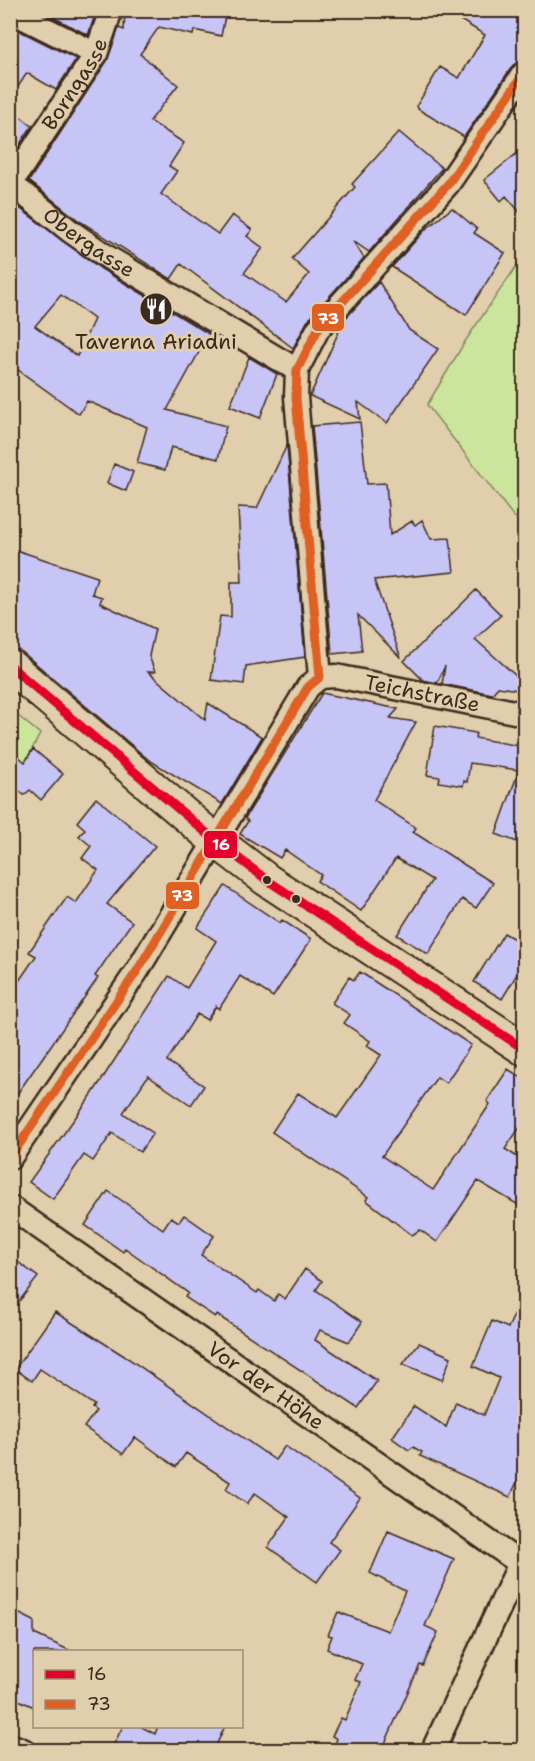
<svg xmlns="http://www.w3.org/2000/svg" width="535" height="1761" font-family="'Shantell Sans',sans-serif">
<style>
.green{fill:#cbe59c;stroke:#83885d;stroke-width:1.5}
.building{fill:#c7c4f6;stroke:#3b2a1e;stroke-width:1.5;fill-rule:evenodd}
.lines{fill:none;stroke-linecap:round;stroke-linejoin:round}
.street-casing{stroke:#3b2a1e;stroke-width:27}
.secondary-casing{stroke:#3b2a1e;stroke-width:36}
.street{stroke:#e1ceac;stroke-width:22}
.secondary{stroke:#e1ceac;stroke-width:32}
.bus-1-casing{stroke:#e1ceac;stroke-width:14}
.bus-2-casing{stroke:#e1ceac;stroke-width:14}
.bus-1{stroke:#e4002b;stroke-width:9}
.bus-2{stroke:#e05f22;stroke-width:9}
.bus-dot{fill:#3b2a1e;stroke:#e1ceac;stroke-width:2}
.labels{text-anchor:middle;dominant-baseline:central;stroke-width:6;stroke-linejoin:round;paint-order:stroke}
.street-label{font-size:21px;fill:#3b2a1e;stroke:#e1ceac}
.poi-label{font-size:21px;fill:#3b2a1e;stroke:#e1ceac}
.line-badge{stroke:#e1ceac;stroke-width:2}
.badge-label{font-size:16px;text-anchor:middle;font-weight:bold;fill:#fff}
</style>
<rect width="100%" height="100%" fill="#e1ceac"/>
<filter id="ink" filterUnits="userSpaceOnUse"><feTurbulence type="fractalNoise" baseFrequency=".0167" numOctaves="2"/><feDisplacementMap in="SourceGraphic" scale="12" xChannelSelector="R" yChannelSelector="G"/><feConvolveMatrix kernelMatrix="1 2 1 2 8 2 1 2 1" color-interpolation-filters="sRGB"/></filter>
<g filter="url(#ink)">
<path class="green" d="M524 255V521L514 517 427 405 466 340Z
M11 710 40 734 11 789Z"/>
<path class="building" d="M39 10H76L94 18 88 35Z
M125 10H218V14L225 16 221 36 194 30 193 35 159 27 140 54 178 85 150 121 184 143 169 166 177 171 161 194 218 234 232 215 252 230 247 236 263 248 244 273 286 302 309 274 292 259 355 187 352 184 399 132 442 168 369 252 353 241 364 258 308 320 293 348 181 264 171 279 78 220 29 181 107 61 119 28 124 30Z
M444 10H525V60L513 65 464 137 418 109 417 105 440 67 459 78 485 35Z
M10 26 76 59 56 90 27 73 10 99Z
M10 108 32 126 10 159Z
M525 147V218L506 196 501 201 484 180Z
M10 201 101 269 209 334 167 410 226 426 218 459 171 447 165 470 137 463 147 427 87 401 79 414 10 364ZM61 295 94 319 77 356 35 326Z
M452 208 477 229 474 233 505 253 466 315 392 267 425 230Z
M379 282 409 330 438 349 387 423 358 402 360 419 310 396 344 320Z
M249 357 277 374 260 418 230 406Z
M360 422 367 484 386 483 390 535 412 521 415 525 422 520 431 539 450 538 454 572 374 580 401 658 358 615 362 651 332 654 312 426Z
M287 445 305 657 246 666 244 684 211 680 220 616 231 617V582H242L238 507 257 508Z
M114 464 133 472 126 491 107 483Z
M10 548 97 577 92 594 102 597 100 603 155 629 149 656 155 672H148L205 720 208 703 262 737 222 804 149 760 22 652 10 648Z
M476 590 501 615 475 639 525 684V691L498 687 492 694 442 684 445 666 437 683 423 680 404 661Z
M322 693 398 709 390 718 416 722 374 800 416 828 413 832 493 883 476 908 462 899 428 954 397 935 432 880 396 858 361 911 317 881 321 875 285 850 280 858 240 834 248 821 245 818Z
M435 726 476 733 475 738 525 747V845L496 834 519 770 470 763 467 782 464 781 463 786 439 782 440 777 427 775Z
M10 749 25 762 33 749 63 774 41 800 30 790 24 795 10 783Z
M96 798 155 846 107 904 132 922 95 976 98 978 10 1104V994L36 956 29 952 67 897 76 903 98 870 82 858 91 846 79 836 85 829 77 822Z
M225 886 280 923 282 920 311 939 273 997 240 976 219 1009 216 1006 207 1020 197 1014 167 1061 204 1086 191 1105 148 1076 123 1113 153 1133 140 1152 112 1133 93 1161 84 1155 53 1199 29 1182 93 1093 169 976 187 988 216 941 197 928Z
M504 933 525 945V961L502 999 474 982Z
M360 972 471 1045 446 1083 437 1077 382 1156 433 1190 490 1104 487 1101 508 1069 525 1080V1120L505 1149 525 1162V1209L478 1181 437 1242 420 1230 412 1235 366 1200 368 1197 272 1132 298 1093 337 1118 381 1055 367 1046 370 1041 344 1023 350 1015 332 1003 349 977 354 980Z
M108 1191 163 1229 171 1217 179 1222 184 1215 214 1236 201 1255 257 1293 259 1290 274 1301 278 1294 285 1299 305 1269 322 1281 316 1290 362 1322 349 1342 320 1330 315 1340 377 1381 358 1408 217 1315 215 1317 185 1297 188 1293 125 1248 123 1252 85 1225Z
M10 1256 38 1277 10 1313Z
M525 1291V1465L510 1497 420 1456 422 1452 413 1447 409 1450 392 1438 414 1406 446 1427 456 1402 484 1415 499 1378 473 1366 492 1321 508 1328Z
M55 1312 129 1359 275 1460 285 1446 360 1498 329 1542 340 1550 317 1582 268 1547 289 1517 255 1493 247 1504 226 1489 230 1482 186 1453 176 1467 135 1437 123 1454 84 1427 96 1411 92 1408 94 1405 40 1369 32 1381 15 1369Z
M419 1343 451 1357 442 1380 403 1364Z
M388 1531 454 1559 425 1626 438 1632 423 1666 420 1665 382 1750H332L337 1739 332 1736 341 1718 345 1720 361 1682 355 1680 362 1664 327 1649 332 1636 328 1635 338 1612 388 1631 405 1591 370 1573Z
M10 1609 34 1621V1634L73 1652H34V1707L10 1696Z
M123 1726H140L155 1734 158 1726H225L214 1750H111Z"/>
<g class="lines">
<defs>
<g id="street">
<path d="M10 11 96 54"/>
<path id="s1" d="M10 183 70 231 109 258 297 370"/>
<path id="s2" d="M11 183 96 54 111 10"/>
<path id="s3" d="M320 677 336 676 524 714"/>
<path d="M10 1158 137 971 308 687 320 677 296 397 297 370 318 329 448 184 524 73"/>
<path id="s4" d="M10 1207 524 1566"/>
<path d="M10 1745 23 1750"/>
<path d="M433 1750 524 1555"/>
</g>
<path id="secondary" d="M10 666 216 841 267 880 524 1049"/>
</defs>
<use href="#street" class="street-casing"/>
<use href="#secondary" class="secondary-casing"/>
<use href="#street" class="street"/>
<use href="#secondary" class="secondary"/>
<defs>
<path id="bus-1" d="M10 666 216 841 267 880 524 1049"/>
<path id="bus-2" d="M10 1158 137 971 308 687 320 677 296 397 297 370 318 329 448 184 524 73"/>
</defs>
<use href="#bus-1" class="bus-1-casing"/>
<use href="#bus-2" class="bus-2-casing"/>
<use href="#bus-1" class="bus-1"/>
<use href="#bus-2" class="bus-2"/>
</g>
</g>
<defs>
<symbol id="restaurant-disc" viewBox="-11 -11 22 22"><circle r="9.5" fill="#3b2a1e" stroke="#e1ceac"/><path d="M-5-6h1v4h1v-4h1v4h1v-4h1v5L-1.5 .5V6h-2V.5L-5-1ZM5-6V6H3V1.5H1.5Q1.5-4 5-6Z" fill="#fff"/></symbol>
</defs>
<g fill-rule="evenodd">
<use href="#restaurant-disc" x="137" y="290" width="38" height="38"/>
</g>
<g class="bus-dot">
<circle cx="267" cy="880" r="5"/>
<circle cx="296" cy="899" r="5"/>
</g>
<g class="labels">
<g class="street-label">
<text stroke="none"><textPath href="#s2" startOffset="118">Borngasse</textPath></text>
<text stroke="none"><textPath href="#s1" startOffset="99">Obergasse</textPath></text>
<text stroke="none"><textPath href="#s3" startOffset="104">Teichstraße</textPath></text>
<text stroke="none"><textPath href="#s4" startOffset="312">Vor der Höhe</textPath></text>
</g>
<g class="poi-label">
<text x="156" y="342">Taverna Ariadni</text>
</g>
</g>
<g class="line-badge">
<rect x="311" y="303" width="34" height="29" rx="6" fill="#e05f22"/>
<rect x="203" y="830" width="35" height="29" rx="6" fill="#e4002b"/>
<rect x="165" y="881" width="35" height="29" rx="6" fill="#e05f22"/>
</g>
<g class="badge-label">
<text x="328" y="324">73</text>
<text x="221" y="850">16</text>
<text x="182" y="901">73</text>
</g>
<rect width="535" height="1761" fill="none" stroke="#e1ceac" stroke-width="36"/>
<rect x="18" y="18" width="499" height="1725" fill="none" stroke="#3b2a1e" stroke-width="2" filter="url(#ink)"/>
<rect x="33" y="1650" width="210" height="78" fill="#e1ceac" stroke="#9f8c73" stroke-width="1.5"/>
<rect x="45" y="1670" width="30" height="9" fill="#e4002b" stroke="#9f8c73" stroke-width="1.5"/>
<text x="87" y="1680" font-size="18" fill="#3b2a1e">16</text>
<rect x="45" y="1700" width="30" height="9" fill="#e05f22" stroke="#9f8c73" stroke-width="1.5"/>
<text x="87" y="1710" font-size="18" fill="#3b2a1e">73</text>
</svg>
